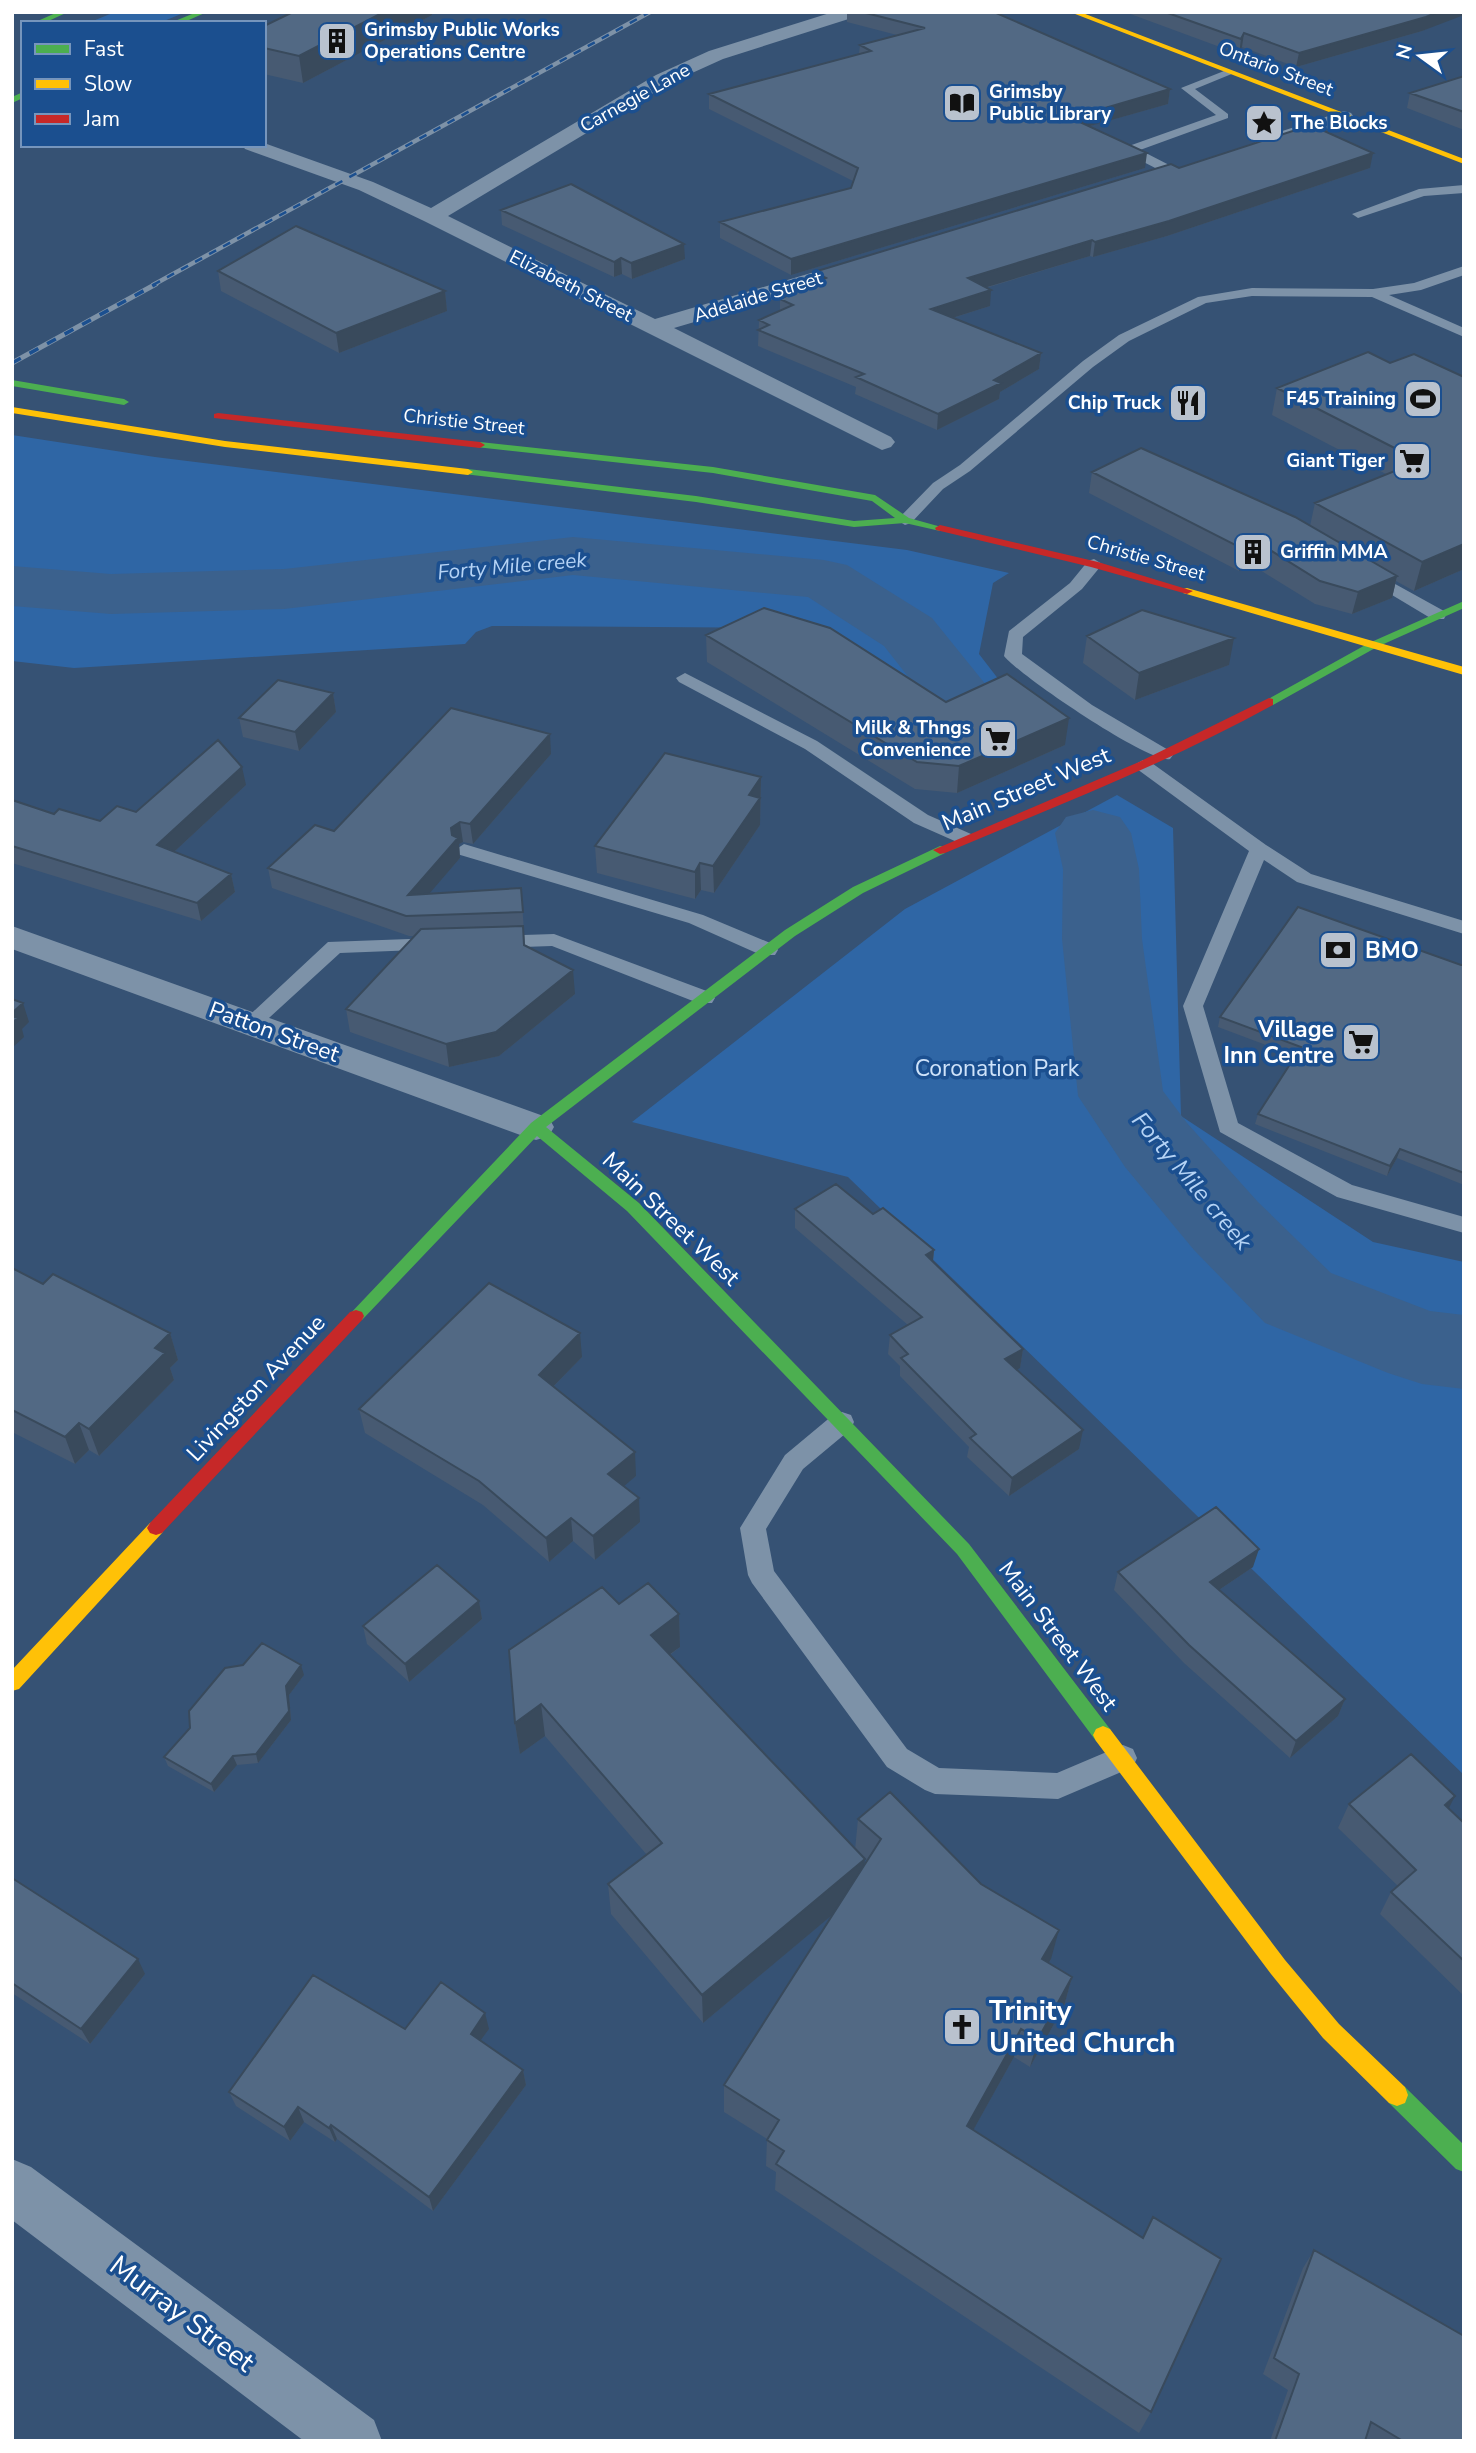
<svg xmlns="http://www.w3.org/2000/svg" width="1476" height="2453" font-family="'Nunito Sans',sans-serif">
<style>
.green{fill:#2f66a5}
.lines{fill:none;stroke-linecap:round;stroke-linejoin:round}
.river{fill:#3b618d;fill-rule:evenodd}
.lane{fill:#7d92a8;fill-rule:evenodd}
.street{fill:#7d92a8;fill-rule:evenodd}
.fast{fill:#4caf50;fill-rule:evenodd}
.slow{fill:#ffc107;fill-rule:evenodd}
.jam{fill:#c62828;fill-rule:evenodd}
.rail-far1-casing{stroke:#7e92a7;stroke-width:4.5}
.rail-casing{stroke:#7e92a7;stroke-width:5}
.rail-far1{stroke:#1b4f8f;stroke-width:2.5;stroke-dasharray:8;stroke-linecap:butt}
.rail{stroke:#1b4f8f;stroke-width:3.5;stroke-dasharray:10;stroke-linecap:butt}
.wall{fill:#475a72;fill-rule:evenodd}
.shaded-wall{fill:#394a5c}
.building{fill:#526984;stroke:#394a5c;stroke-width:2}
.labels{text-anchor:middle;dominant-baseline:central;stroke-width:7;stroke-linejoin:round;paint-order:stroke}
.far-poi-label{font-size:19px;font-weight:bold;fill:#fff;stroke:#1b4f8f;text-anchor:start}
.far-street-label{font-size:19px;fill:#fff;stroke:#1b4f8f}
.far-water-label{font-size:21px;font-style:italic;fill:#b5d3f5;stroke:#1b4f8f}
.street-label{font-size:23px;fill:#fff;stroke:#1b4f8f}
.poi-label{font-size:23px;font-weight:bold;fill:#fff;stroke:#1b4f8f;text-anchor:start}
.park-label{font-size:23px;fill:#cfe3fa;stroke:#1b4f8f}
.water-label{font-size:24px;font-style:italic;fill:#b5d3f5;stroke:#1b4f8f}
.near-poi-label{font-size:28px;font-weight:bold;fill:#fff;stroke:#1b4f8f;text-anchor:start}
.near-street-label{font-size:28px;fill:#fff;stroke:#1b4f8f}
</style>
<rect width="100%" height="100%" fill="#365274"/>
<path class="green" d="M115 12H186L159 23H88Z
M12 435 155 457 907 550 1009 573 993 583 979 654 1006 689 942 715 801 628 492 626 476 632 465 644 74 668 12 661Z
M1117 795 1173 828 1181 1116 1373 1242 1464 1262V1775L848 1177 632 1122 905 909Z"/>
<g class="lines">
<path class="river" d="M573 537 824 560 847 565 932 618 999 701 989 716 964 722 939 716 884 646 808 597 573 575 284 609 111 614 12 606V566L111 574 284 569Z
M1093 810 1120 817 1131 833 1139 869 1142 939 1163 1091 1187 1123 1258 1202 1331 1273 1430 1311 1464 1315V1389L1422 1384 1388 1373 1265 1323 1194 1250 1125 1167 1078 1096 1062 939 1063 869 1055 833 1066 817Z"/>
<path class="lane" d="M1224 71 1234 73 1195 89 1228 114V118L1140 150 1175 168V174H1167L1126 153V147L1216 115 1181 88Z
M1464 185V193L1424 196 1358 218 1352 214 1419 189Z
M1464 266V275L1421 290 1389 295 1464 328V337L1372 297 1252 296 1206 303 1129 341 1093 367 970 471 943 489 911 523 905 525 897 520 933 483 960 465 1083 361 1119 335 1198 297 1252 288 1373 289 1414 283Z
M1094 559 1102 564 1100 567 1082 589 1023 637 1022 654 1092 705 1170 751 1173 755 1170 759C1150 764 1020 676 1004 656L1009 631 1070 583 1088 561Z
M1368 569 1444 611 1446 615 1444 619H1432L1362 577 1360 574 1362 571Z
M685 673 817 741 928 815 971 834 973 838 964 844 957 842 914 823 805 749 679 682 676 678Z
M1143 760 1149 761 1266 845 1311 874 1464 921V934L1297 882 1264 860 1203 1006 1238 1123 1352 1185 1464 1217V1233L1337 1197 1220 1132 1183 1006 1249 851 1137 769 1134 765Z
M464 844 703 915 775 945 778 950 775 955H761L689 923 457 854 455 850Z
M554 934 712 993 715 998 712 1003H698L552 946 495 948 488 946 485 942 488 938 495 936Z
M436 938 443 939 446 944 443 949 340 953 258 1028H244L241 1023 328 942Z
M842 1412 851 1415 854 1422 851 1429 803 1469 766 1529 774 1571 907 1749 939 1768 1057 1773 1123 1745 1133 1749 1137 1758 1133 1767 1058 1799 935 1794 925 1790 887 1767 752 1583 748 1575 740 1528 785 1455 833 1415Z"/>
<path class="street" d="M833 12H861L858 16 723 59 670 83 448 216 655 319 855 260H871L874 265 871 270 674 328 891 437 895 442 891 447 882 450 424 221 359 190 245 149 242 145H264V143L373 182 431 208 656 75 709 51Z
M1344 111 1351 113 1354 117 1351 121 1265 149 1258 147 1255 143 1258 139Z
M12 926 549 1118 554 1127 549 1136 536 1140 523 1136 12 949Z
M12 2159 31 2167 374 2420 382 2441H304L12 2220Z"/>
<path class="fast" d="M58 12H68L44 23H33Z
M197 12H207L182 23H170Z
M23 92V98L12 103V97Z
M12 380 124 399 129 402 124 405 12 386Z
M480 442 713 467 875 495 909 518 945 528 940 531 905 523 854 527 696 502 464 474V470L468 469 696 496 854 521 895 518 872 501 713 473 476 447 475 445Z
M1464 601V608L1377 647 1273 705H1265L1263 702 1369 643Z
M940 846 945 847V853L863 893 795 936 546 1127 639 1203 969 1544 1110 1729 1113 1735 1110 1741 1103 1744 1096 1741 957 1554 627 1211 537 1136 362 1320H350L348 1316 531 1123 785 930 853 887Z
M1397 2084 1405 2087 1464 2145V2172L1456 2169 1389 2103 1386 2095 1389 2087Z"/>
<path class="slow" d="M1070 12H1080L1464 159V164Z
M12 407 225 441 468 469 473 472 468 475 225 447 12 413Z
M1187 588 1464 667V675L1183 593V589Z
M156 1521 162 1523 165 1528 162 1533 19 1689 12 1691V1670L150 1523Z
M1103 1726 1110 1729 1285 1960 1339 2024 1405 2087 1408 2095 1405 2103 1397 2106 1389 2103 1323 2038 1271 1974 1096 1741 1093 1735 1096 1729Z"/>
<path class="jam" d="M218 413 480 442 485 445 480 448 214 418V414Z
M940 525 1098 562 1193 591 1187 594 1091 567 936 530 935 528Z
M1269 698 1273 699V705C1168 763 1056 806 945 853L940 854 933 850 1139 762Z
M356 1310 362 1312 364 1316 362 1320 162 1533 156 1535 150 1533 147 1528 150 1523 350 1312Z"/>
<defs>
<path id="rail-far1" d="M153 285 650 12"/>
<path id="rail" d="M12 363 156 284"/>
</defs>
<use href="#rail-far1" class="rail-far1-casing"/>
<use href="#rail" class="rail-casing"/>
<use href="#rail-far1" class="rail-far1"/>
<use href="#rail" class="rail"/>
</g>
<path class="wall" d="M847 12H999L998 14 1170 89 1168 104 1090 126 1145 168 791 275 720 238V222L851 188 853 181 709 109V94L859 54 860 45 897 35 847 22Z
M1125 12H1464L1422 31 1296 67 1242 47 1239 54Z
M432 15 303 83 264 74V26Z
M1464 76V130L1407 108 1410 93Z
M1179 168H1370L1167 236 1093 257 1090 256 986 288 990 306 953 318 1041 353 1039 369 1000 392 999 399 937 430 855 394 856 387 758 346 759 320 780 311V299L814 284V272Z
M501 210 685 259 632 279 622 274 614 277 502 225Z
M218 271 445 291 447 311 339 353 221 291Z
M1390 363 1464 569 1414 591 1396 581 1392 598 1352 614 1315 604 1252 565 1239 571 1089 493 1092 472 1310 526 1315 503 1386 474 1272 415 1277 388Z
M706 635 946 702 1065 745 957 793 915 789 707 662Z
M1087 636 1229 665 1135 700 1083 663Z
M333 693 336 712 299 751 243 737 239 718Z
M551 754 473 844 463 842 459 844 460 858 429 893 521 888 525 946 575 994 499 1056 449 1067 350 1032 346 1009 415 936H409L272 888 268 868 334 831Z
M761 777 760 825 714 893 701 890 695 899 597 873 595 846Z
M246 785 174 852 231 874 235 892 201 921 12 863V800L54 814 100 821Z
M1464 965V1185L1397 1158 1387 1176 1255 1124 1258 1114 1295 1056 1218 1027 1220 1017Z
M795 1209 873 1214 934 1250 933 1262 1023 1349 1020 1368 1016 1369 1079 1449 1009 1496 967 1457 969 1447 900 1376V1366L888 1354 890 1335 908 1325 795 1228Z
M12 1268 43 1284 170 1333 178 1360 170 1368 174 1380 99 1456 89 1450 75 1464 12 1432Z
M582 1357 553 1387 636 1476 623 1486 640 1522 595 1560 573 1541 549 1562 483 1505 365 1433 359 1409Z
M1253 1567 1219 1590 1345 1699 1338 1716 1290 1758 1184 1663 1114 1590 1118 1572Z
M479 1601 482 1619 409 1682 367 1644 363 1626Z
M619 1604 679 1614 680 1647 670 1655 855 1850 858 1819 1051 1959 1049 1963 1072 1977 1064 2006 1030 2067 1014 2057 973 2130 1151 2412 1139 2433 775 2190 776 2172 766 2166 767 2139 724 2112V2085L833 1914 703 2023 611 1914 608 1884 647 1855 545 1736 520 1754 515 1723ZM856 1850 867 1860 864 1865Z
M304 1675 289 1695 291 1720 258 1763 237 1765 214 1792 168 1766 164 1757 190 1728Z
M1349 1804 1449 1809 1464 1823V1996L1380 1914 1391 1892 1398 1886 1338 1828Z
M12 1878 145 1974 90 2044 12 1993Z
M405 2029H489L480 2040 523 2070 526 2085 433 2211 337 2139 335 2142 304 2122 290 2141 236 2106 229 2092Z
M1314 2250 1464 2441H1270L1288 2390 1263 2374 1303 2268Z"/>
<path class="shaded-wall" d="M384 12H432V15L303 83 299 56Z
M1438 12H1464V15L1422 31 1296 67 1299 53Z
M1244 33 1242 47 1239 54 1241 39Z
M1170 89 1168 104 1069 132 1071 118Z
M1147 153 1145 168 791 275V259Z
M1373 153 1370 168 1167 236 1093 257 1095 242Z
M1092 240 1090 256 967 293 968 278Z
M684 244 685 259 632 279 631 263Z
M621 258 622 274 614 277V262Z
M991 290 990 306 930 325 931 309Z
M445 291 447 311 339 353 336 333Z
M1041 353 1039 369 1000 392 999 399 937 430 938 414Z
M1257 542 1252 565 1239 571 1243 549Z
M1464 544V569L1414 591 1422 562Z
M1397 576 1392 598 1352 614 1358 592Z
M1234 638 1229 665 1135 700 1139 673Z
M333 693 336 712 299 751 295 732Z
M1069 718 1065 745 957 793 959 766Z
M550 734 551 754 473 844 470 824Z
M242 767 246 785 161 864 157 845Z
M761 777 760 825 714 893 713 866 749 795Z
M460 822 463 842 459 844 460 858 411 915 408 895 451 828Z
M700 863 701 890 695 899V872Z
M231 874 235 892 201 921 197 903Z
M573 970 575 994 499 1056 449 1067 446 1044Z
M23 1003 29 1022 22 1029 24 1037 12 1048V1013Z
M1400 1149 1397 1158 1387 1176 1390 1166Z
M934 1250 932 1269 926 1255Z
M170 1333 178 1360 170 1368 174 1380 99 1456 89 1429 155 1348Z
M580 1333 582 1357 541 1399 539 1375Z
M1023 1349 1020 1368 1002 1378 1005 1359Z
M79 1423 89 1450 75 1464 65 1437Z
M1083 1430 1079 1449 1009 1496 1012 1478Z
M635 1452 636 1476 610 1498 608 1474Z
M639 1498 640 1522 595 1560 593 1536Z
M571 1518 573 1541 549 1562 546 1538Z
M1259 1549 1253 1567 1204 1600 1210 1582Z
M479 1601 482 1619 409 1682 405 1664Z
M679 1614 680 1647 652 1667 651 1635Z
M301 1665 304 1675 289 1695 291 1720 258 1763 256 1754 286 1686Z
M1345 1699 1338 1716 1290 1758 1296 1741Z
M541 1704 545 1736 520 1754 515 1723Z
M233 1756 237 1765 214 1792 211 1784Z
M1455 1796 1443 1820 1445 1805Z
M865 1859 862 1890 703 2023 702 1995Z
M1059 1930 1051 1959 1035 1988 1042 1959Z
M138 1959 145 1974 90 2044 81 2029Z
M1072 1977 1064 2006 1030 2067 1038 2039Z
M485 2013 489 2029 474 2049 471 2034Z
M1021 2029 1014 2057 961 2152 967 2126Z
M523 2070 526 2085 433 2211 429 2197Z
M298 2107 304 2122 290 2141 284 2127Z
M331 2125 337 2139 335 2142 329 2128Z"/>
<path class="building" d="M293 12H384L299 56 264 48V29H265L264 26Z
M862 12H994L1170 89 1071 118 1147 153 791 259 720 222 851 188 858 168 709 94 871 51 860 45 925 28Z
M1165 12H1438L1426 17 1299 53 1244 33 1241 39Z
M1464 76V112L1410 93Z
M1311 125 1373 153 1169 221 1095 242 1092 240 968 278 991 290 931 309 1041 353 994 380 1001 383 938 414 856 377 864 374 758 330 769 325 759 320 793 305 780 299 826 278 814 272 1171 164 1179 168Z
M571 184 684 244 631 263 621 258 614 262 501 210Z
M296 226 445 291 336 333 218 271Z
M1368 352 1390 363 1414 354 1464 377V544L1422 562 1315 503 1420 461 1277 388Z
M1141 448 1295 517 1397 576 1358 592 1320 581 1257 542 1243 549 1092 472Z
M764 608 830 628 946 702 1007 674 1069 718 959 766 917 762 706 635Z
M1142 610 1234 638 1139 673 1087 636Z
M278 680 333 693 295 732 239 718Z
M451 708 550 734 470 824 460 822 451 828 452 835 458 838 408 895 521 888 523 912 406 916 268 868 315 825 334 831Z
M218 740 242 767 157 845 231 874 197 903 12 846V800L54 814 59 809 100 821 117 806 136 812Z
M665 753 761 777 749 795 760 798 713 866 700 863 695 872 595 846Z
M1298 907 1461 965H1464V1173L1400 1149 1390 1166 1258 1114 1301 1047 1220 1017Z
M523 926 524 945 573 970 496 1032 446 1044 346 1009 421 929Z
M12 999 23 1003 12 1013Z
M12 1016 18 1018 12 1023Z
M836 1184 873 1214 883 1208 934 1250 926 1255 1023 1349 1005 1359 1083 1430 1012 1478 970 1438 976 1434 901 1358 908 1354 890 1335 922 1317 795 1209Z
M12 1268 43 1284 53 1274 170 1333 155 1348 165 1353 89 1429 79 1423 65 1437 12 1410Z
M489 1283 580 1333 539 1375 635 1452 608 1474 639 1498 593 1536 571 1518 546 1538 479 1481 359 1409Z
M1216 1507 1259 1549 1210 1582 1345 1699 1296 1741 1189 1645 1118 1572Z
M437 1565 479 1601 405 1664 363 1626Z
M648 1583 679 1614 651 1635 865 1859 702 1995 608 1884 662 1843 541 1704 515 1723 509 1650 602 1587 619 1604Z
M262 1643 301 1665 286 1686 289 1711 256 1754 233 1756 211 1784 164 1757 190 1728 189 1711 225 1668 243 1665Z
M1411 1754 1455 1796 1445 1805 1464 1823V1961L1391 1892 1416 1870 1349 1804Z
M890 1792 981 1884 1059 1930 1042 1959 1072 1977 1038 2039 1021 2029 967 2126 1143 2238 1153 2217 1221 2259 1151 2412 776 2164 784 2151 767 2140 779 2120 724 2085 881 1839 858 1819Z
M12 1878 138 1959 81 2029 12 1983Z
M313 1975 405 2029 441 1982 485 2013 471 2034 523 2070 429 2197 331 2125 329 2128 298 2107 284 2127 229 2092Z
M1314 2250 1464 2336V2441H1403L1371 2422 1365 2441H1275L1299 2374 1274 2358Z"/>
<defs>
<symbol id="building-square" viewBox="-11 -11 22 22"><rect x="-9" y="-9" width="18" height="18" rx="4" fill="#b9c2ce" stroke="#1b4f8f"/><path d="M-4-6H4V6H1V3H-1V6H-4ZM-2.5-4.3h1.7v1.8h-1.7ZM.8-4.3h1.7v1.8H.8ZM-2.5-1h1.7V.8h-1.7ZM.8-1h1.7V.8H.8Z" fill="#111"/></symbol>
<symbol id="library-square" viewBox="-11 -11 22 22"><rect x="-9" y="-9" width="18" height="18" rx="4" fill="#b9c2ce" stroke="#1b4f8f"/><path d="M-6-4Q-3-5.5-.7-3.5V5Q-3 3-6 4ZM6-4Q3-5.5 .7-3.5V5Q3 3 6 4Z" fill="#111"/></symbol>
<symbol id="sight-square" viewBox="-11 -11 22 22"><rect x="-9" y="-9" width="18" height="18" rx="4" fill="#b9c2ce" stroke="#1b4f8f"/><path d="M0-6L1.8-2.2L6-1.7L2.9 1.2L3.7 5.4L0 3.3L-3.7 5.4L-2.9 1.2L-6-1.7L-1.8-2.2Z" fill="#111"/></symbol>
<symbol id="stadium-square" viewBox="-11 -11 22 22"><rect x="-9" y="-9" width="18" height="18" rx="4" fill="#b9c2ce" stroke="#1b4f8f"/><path d="M0-5a6.5 5 0 1 0 0 10a6.5 5 0 1 0 0-10ZM-3.5-1.8h7v3.6h-7Z" fill="#111"/></symbol>
<symbol id="restaurant-square" viewBox="-11 -11 22 22"><rect x="-9" y="-9" width="18" height="18" rx="4" fill="#b9c2ce" stroke="#1b4f8f"/><path d="M-5-6h1v4h1v-4h1v4h1v-4h1v5L-1.5 .5V6h-2V.5L-5-1ZM5-6V6H3V1.5H1.5Q1.5-4 5-6Z" fill="#111"/></symbol>
<symbol id="supermarket-square" viewBox="-11 -11 22 22"><rect x="-9" y="-9" width="18" height="18" rx="4" fill="#b9c2ce" stroke="#1b4f8f"/><path d="M-6-5.5h2.5l.6 2H6L4.5 2H-2.5L-4.4-4H-6ZM-1.5 3.2a1.3 1.3 0 1 0 .1 0ZM3 3.2a1.3 1.3 0 1 0 .1 0Z" fill="#111"/></symbol>
<symbol id="bank-square" viewBox="-11 -11 22 22"><rect x="-9" y="-9" width="18" height="18" rx="4" fill="#b9c2ce" stroke="#1b4f8f"/><path d="M-6-4H6V4H-6ZM0-2.3a2.3 2.3 0 1 0 0 4.6a2.3 2.3 0 1 0 0-4.6Z" fill="#111"/></symbol>
<symbol id="church-square" viewBox="-11 -11 22 22"><rect x="-9" y="-9" width="18" height="18" rx="4" fill="#b9c2ce" stroke="#1b4f8f"/><path d="M-1.2-6h2.4v3.5h3.3v2.4h-3.3V6h-2.4V-.1h-3.3v-2.4h3.3Z" fill="#111"/></symbol>
</defs>
<g fill-rule="evenodd">
<use href="#building-square" x="315" y="19" width="44" height="44"/>
<use href="#library-square" x="940" y="81" width="44" height="44"/>
<use href="#sight-square" x="1242" y="101" width="44" height="44"/>
<use href="#stadium-square" x="1401" y="377" width="44" height="44"/>
<use href="#restaurant-square" x="1166" y="381" width="44" height="44"/>
<use href="#supermarket-square" x="1390" y="439" width="44" height="44"/>
<use href="#building-square" x="1231" y="530" width="44" height="44"/>
<use href="#supermarket-square" x="976" y="717" width="44" height="44"/>
<use href="#bank-square" x="1316" y="928" width="44" height="44"/>
<use href="#supermarket-square" x="1339" y="1020" width="44" height="44"/>
<use href="#church-square" x="940" y="2005" width="44" height="44"/>
</g>
<g class="labels">
<g class="far-poi-label">
<text x="364" y="30">Grimsby Public Works<tspan x="364" dy="22">Operations Centre</tspan></text>
<text x="989" y="92">Grimsby<tspan x="989" dy="22">Public Library</tspan></text>
<text x="1291" y="123">The Blocks</text>
<text x="1396" y="399" text-anchor="end">F45 Training</text>
<text x="1161" y="403" text-anchor="end">Chip Truck</text>
<text x="1385" y="461" text-anchor="end">Giant Tiger</text>
<text x="1280" y="552">Griffin MMA</text>
<text x="971" y="728" text-anchor="end">Milk &amp; Thngs<tspan x="971" dy="22">Convenience</tspan></text>
</g>
<g class="far-street-label">
<text transform="translate(1276 69) rotate(21)">Ontario Street</text>
<text transform="translate(635 98) rotate(-29)">Carnegie Lane</text>
<text transform="translate(571 286) rotate(27)">Elizabeth Street</text>
<text transform="translate(758 297) rotate(-17)">Adelaide Street</text>
<text transform="translate(464 422) rotate(6)">Christie Street</text>
<text transform="translate(1146 558) rotate(16)">Christie Street</text>
</g>
<g class="far-water-label">
<text transform="translate(512 566) rotate(-5)">Forty Mile creek</text>
</g>
<g class="street-label">
<text transform="translate(1026 789) rotate(-23)">Main Street West</text>
<text transform="translate(274 1032) rotate(20)">Patton Street</text>
<text transform="translate(671 1219) rotate(44)">Main Street West</text>
<text transform="translate(256 1388) rotate(-47)">Livingston Avenue</text>
<text transform="translate(1058 1636) rotate(53)">Main Street West</text>
</g>
<g class="poi-label">
<text x="1365" y="950">BMO</text>
<text x="1334" y="1029" text-anchor="end">Village<tspan x="1334" dy="26">Inn Centre</tspan></text>
</g>
<g class="park-label">
<text x="997" y="1068">Coronation Park</text>
</g>
<g class="water-label">
<text transform="translate(1192 1181) rotate(50)">Forty Mile creek</text>
</g>
<g class="near-poi-label">
<text x="989" y="2011">Trinity<tspan x="989" dy="32">United Church</tspan></text>
</g>
<g class="near-street-label">
<text transform="translate(182 2314) rotate(37)">Murray Street</text>
</g>
</g>
<rect width="1476" height="2453" fill="none" stroke="#ffffff" stroke-width="28"/>
<rect x="21" y="21" width="245" height="126" fill="#1b4f8f" stroke="#7695bc" stroke-width="2"/>
<rect x="35" y="44" width="35" height="10" fill="#4caf50" stroke="#7695bc" stroke-width="2"/>
<text x="84" y="56" font-size="21" fill="#ffffff">Fast</text>
<rect x="35" y="79" width="35" height="10" fill="#ffc107" stroke="#7695bc" stroke-width="2"/>
<text x="84" y="91" font-size="21" fill="#ffffff">Slow</text>
<rect x="35" y="114" width="35" height="10" fill="#c62828" stroke="#7695bc" stroke-width="2"/>
<text x="84" y="126" font-size="21" fill="#ffffff">Jam</text>
<g transform="translate(1420 56) rotate(285)" stroke="#1b4f8f" stroke-width="5" paint-order="stroke">
<path d="M0-5L12 26L0 18L-12 26Z" fill="#ffffff"/>
<text y="-10" font-size="19" font-weight="bold" text-anchor="middle" fill="#ffffff">N</text>
</g>
</svg>
